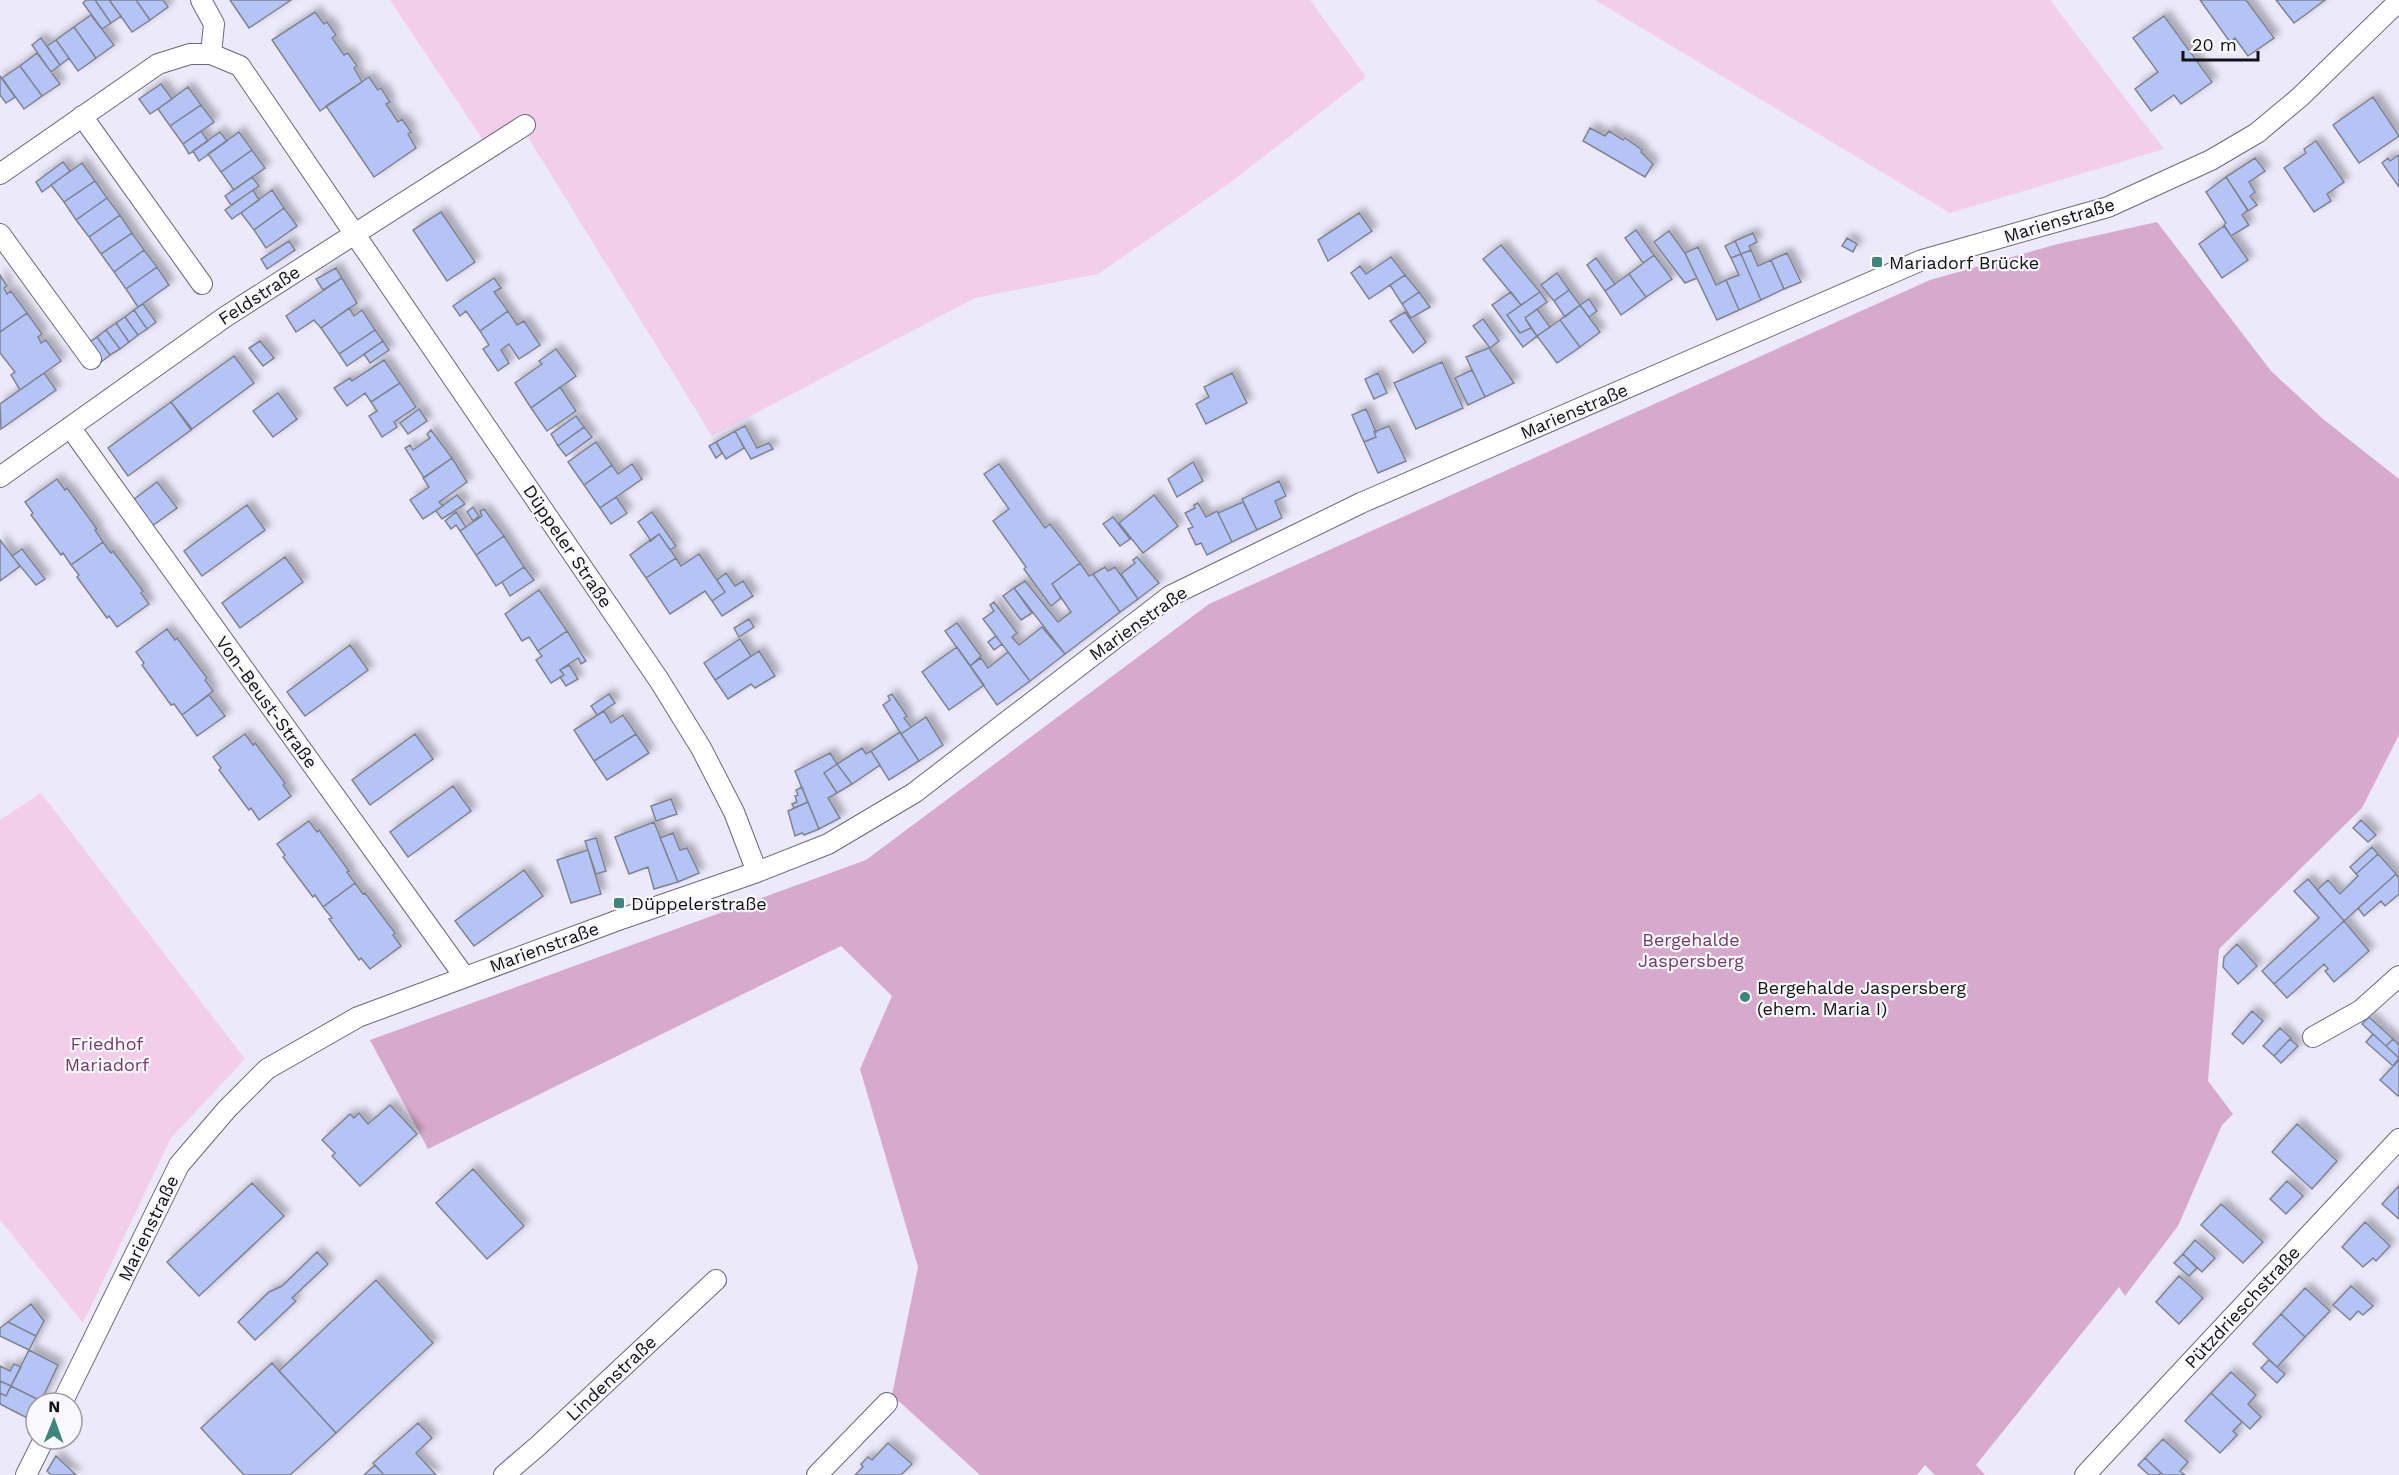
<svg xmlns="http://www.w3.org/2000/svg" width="2399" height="1475" font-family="'Work Sans',sans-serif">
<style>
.green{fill:#f2ceea}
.forest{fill:#d7aacd}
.building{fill:#b4c4f5;stroke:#7f8391;stroke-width:1.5;filter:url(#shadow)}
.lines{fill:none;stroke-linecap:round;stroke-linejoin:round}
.street-casing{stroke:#6a6976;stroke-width:22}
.street{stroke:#fff;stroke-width:20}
.poi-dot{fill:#3e857d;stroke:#f9f9fc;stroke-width:2}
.labels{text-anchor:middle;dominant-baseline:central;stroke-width:4.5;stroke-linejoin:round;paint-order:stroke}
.street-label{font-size:18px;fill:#121116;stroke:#f9f9fc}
.poi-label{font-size:18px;fill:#121116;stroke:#f9f9fc;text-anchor:start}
.park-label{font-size:18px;fill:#723a69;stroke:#f9f9fc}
</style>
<defs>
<filter id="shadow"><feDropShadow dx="5.5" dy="-5.5" stdDeviation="3" flood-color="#0004"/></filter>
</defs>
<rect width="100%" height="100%" fill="#eceafa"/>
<path class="green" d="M390 0H1310L1366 77 1231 182 1098 274 975 298 712 436 518 121 485 143Z
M1595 0H2050L2164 149 1950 213Z
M41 793 245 1059 171 1138 83 1323 0 1220V820Z"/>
<path class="forest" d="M2157 222 2271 371 2323 419 2399 479V735L2362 808 2219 949 2208 1081 2233 1114 2222 1125 2178 1226 2125 1296 2119 1287 1976 1465 1985 1475H1935L1925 1465 1917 1475H980L892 1395 918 1267 860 1069 892 996 841 946 428 1149 370 1040 866 860 1209 604 1930 280 2058 244Z"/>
<path class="building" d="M86 0H95L111 23 102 29 83 3Z
M95 0H109L121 16 111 23Z
M112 0H136L150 20 132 32 110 1Z
M136 0H163L168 7 150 20Z
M230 0H291L249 28Z
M2200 0H2246L2274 38 2248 56 2235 38 2230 42Z
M2276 0H2325L2294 23Z
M315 12 324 24 327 22 336 35 332 38 344 55 348 53 357 66 354 68 362 82 320 111 272 40Z
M91 15 114 45 96 58 74 27Z
M2164 16 2212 82 2181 104 2174 95 2151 111 2135 89 2158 72 2133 38Z
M74 27 96 58 78 71 56 40Z
M41 38 60 65 51 72 32 45Z
M56 40 69 58 60 65 47 46Z
M37 53 60 84 42 96 20 66Z
M20 66 42 96 24 109 2 78Z
M0 76 15 97 6 103 0 95Z
M369 77 378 90 381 88 390 102 386 104 398 122 402 119 411 132 408 134 416 148 374 177 326 106Z
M161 84 172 99 150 114 139 99Z
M188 87 201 105 170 126 158 109Z
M2373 97 2399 136 2359 163 2333 125Z
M201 105 214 122 183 144 170 126Z
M1590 128 1605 136 1609 131 1623 140 1625 138 1642 150 1641 152 1653 164 1645 177 1583 141Z
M201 131 208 141 189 154 183 144Z
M220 132 227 141 199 161 193 151Z
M239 132 252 150 221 172 208 154Z
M2316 141 2344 182 2327 194 2331 201 2314 212 2284 168 2306 153 2304 149Z
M252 150 265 168 234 190 221 172Z
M2399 155V187L2382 163 2388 158 2390 161Z
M2255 158 2265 171 2249 182 2255 192 2250 196 2257 205 2248 211 2226 177Z
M63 162 70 171 42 192 36 182Z
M82 163 95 181 64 202 51 185Z
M252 177 259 186 231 205 225 196Z
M2226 177 2248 210 2242 215 2249 225 2231 236 2224 225 2226 223 2206 192Z
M95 181 107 198 76 220 64 202Z
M253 190 259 200 232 219 225 210Z
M272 190 284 208 254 230 241 213Z
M107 198 120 215 89 237 76 220Z
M284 208 297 226 266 248 254 230Z
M441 212 475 262 447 281 413 230Z
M1359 213 1372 231 1328 261 1318 240Z
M120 215 132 233 101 254 89 237Z
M2224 226 2248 260 2222 278 2199 244Z
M1636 230 1654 255 1643 263 1625 238Z
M1669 231 1685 253 1697 278 1685 283 1654 242Z
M132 233 144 250 114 272 101 254Z
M1753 233 1757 242 1749 246 1751 250 1741 254 1735 241Z
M1847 238 1857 244 1853 252 1842 246Z
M289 241 295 250 267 269 261 259Z
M1735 241 1741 254 1731 258 1725 246Z
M1501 245 1540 292 1521 305 1483 259Z
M1698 247 1716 285 1726 280 1739 310 1717 320 1685 253Z
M144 250 157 267 126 289 114 272Z
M1751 250 1758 266 1771 260 1784 289 1761 300 1741 254Z
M1787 253 1801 282 1784 289 1771 260Z
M1741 254 1761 300 1739 310 1726 280 1739 275 1731 258Z
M1654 255 1672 279 1646 297 1629 274Z
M1391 257 1405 275 1369 299 1351 273 1360 266 1366 274Z
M1596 258 1615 284 1605 291 1587 265Z
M157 267 169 285 138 307 126 289Z
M336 268 342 278 323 290 316 279Z
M1557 273 1569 290 1554 301 1541 285Z
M1629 274 1646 297 1621 315 1605 291Z
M0 275 7 286 4 288 7 294 11 291 27 313 0 332Z
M1405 275 1419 292 1402 304 1390 285Z
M342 278 357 303 321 328 314 320 296 332 286 316Z
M494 278 501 288 494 292 508 311 480 331 466 311 460 316 453 306Z
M1569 290 1580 305 1565 317 1554 301Z
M1419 292 1430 307 1411 318 1402 304Z
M1511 292 1521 305 1507 315 1520 333 1531 328 1537 336 1523 347 1492 305Z
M1540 292 1547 302 1525 318 1531 328 1520 333 1507 315Z
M1589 299 1597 311 1589 317 1580 305Z
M143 304 156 322 147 329 134 310Z
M1580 305 1600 332 1580 347 1560 320Z
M349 308 354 316 362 310 375 330 339 354 321 328Z
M1537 309 1550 327 1537 336 1525 318Z
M134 310 147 329 138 335 125 317Z
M508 311 517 325 524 321 540 345 519 359 509 344 501 350 509 363 498 371 483 349 489 345 480 331Z
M1405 312 1426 342 1413 353 1390 321Z
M27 313 42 334 38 337 41 343 46 340 61 361 20 390 11 375 15 372 0 353V332Z
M125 317 138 335 129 342 116 323Z
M1483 319 1499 341 1490 348 1473 326Z
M1560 320 1580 347 1557 363 1537 336Z
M116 323 129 342 120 349 106 330Z
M106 330 120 349 110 355 97 337Z
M375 330 383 341 347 366 339 354Z
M97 337 110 355 101 362 88 343Z
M260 341 274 358 263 366 249 348Z
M383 341 389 350 370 363 364 354Z
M1489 348 1514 383 1485 397 1466 357Z
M556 349 576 376 531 408 515 383 542 364 539 361Z
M234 356 254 383 192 429 171 402Z
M384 360 400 383 371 402 365 393 347 406 334 388 350 378 352 381Z
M1442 362 1463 408 1416 429 1394 383Z
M1472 370 1485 397 1468 405 1455 378Z
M44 373 56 390 1 429 0 404Z
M1232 373 1247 403 1206 424 1196 404 1209 397 1204 387Z
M1378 373 1387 393 1374 399 1365 379Z
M400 383 416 407 394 422 397 427 382 437 369 416 377 411 371 402Z
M560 387 576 411 547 431 531 408Z
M278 393 297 419 273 437 253 411Z
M171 402 191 430 128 476 108 448Z
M419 409 427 421 408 434 400 423Z
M1366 409 1376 432H1374L1376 437 1364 442 1352 415Z
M576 416 584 427 558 446 551 434Z
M745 426 757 448 769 443 773 449 751 459 735 431Z
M1389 426 1406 461 1378 473 1364 442 1376 437 1374 432Z
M584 427 592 437 566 456 558 446Z
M431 430 452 458 424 478 405 448 410 445 413 450 430 438 427 434Z
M735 431 744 448 726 459 716 442Z
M596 442 612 465 584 485 568 462Z
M716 442 722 453 716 458 709 446Z
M452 458 467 482 439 502 443 506 423 519 410 500 429 487 423 478Z
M1193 462 1203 481 1177 497 1168 479Z
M632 464 642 479 600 508 584 485 612 465 618 474Z
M999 464 1045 528 1050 524 1080 563 1052 584 1061 598 1051 606 1024 569 1026 567 993 521 1009 509 984 474Z
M57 479 65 490 67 488 97 529 95 530 103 542 71 565 63 553 61 555 31 515 33 513 25 502Z
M1279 481 1286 496 1275 501 1282 518 1257 530 1242 499Z
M157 482 177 508 152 526 133 500Z
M457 495 465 504 442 519 436 511Z
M1154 495 1178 526 1143 553 1119 523Z
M616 497 627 513 611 524 600 508Z
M1243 502 1257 530 1232 542 1218 513Z
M1198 503 1206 517 1217 511 1232 542 1207 555 1201 543 1196 545 1188 529 1193 527 1185 513 1195 508 1194 505Z
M247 505 265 530 202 576 184 551Z
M473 507 479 516 473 521 467 512Z
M484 509 504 536 476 555 460 531 482 516 480 511Z
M456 512 466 527 460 531 456 525 451 529 445 521Z
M652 512 676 546 670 550 659 534 651 541 638 522Z
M1113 517 1130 539 1120 546 1103 524Z
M659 534 676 558 646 578 630 555Z
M504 536 524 567 496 586 476 555Z
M0 540 20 566 0 581Z
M103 542 111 553 113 551 143 591 141 593 149 604 117 627 109 616 107 618 77 577 79 575 71 565Z
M22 549 45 579 36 585 12 556Z
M699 554 725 592 712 601 705 591 670 614 646 578 676 558 681 566Z
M285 557 303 582 240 628 222 603Z
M1137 557 1159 583 1138 599 1121 574 1135 563 1133 560Z
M1080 563 1089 576 1093 574 1120 612 1065 654 1014 588 1025 581 1058 622 1071 612 1052 584Z
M524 567 534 580 510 596 502 582Z
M1105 567 1108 571 1115 567 1138 599 1120 612 1093 574Z
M726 573 735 586 743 581 753 596 722 616 712 601 725 592 717 580Z
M1014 588 1032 613 1021 620 1003 596Z
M539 590 567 631 538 651 529 637 522 641 505 614Z
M994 602 1017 633 1012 637 1019 645 1042 627 1065 654 1030 681 983 619 994 611 990 605Z
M749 619 754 627 739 637 734 628Z
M957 623 981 656 970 666 945 631Z
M167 629 175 640 177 638 207 678 205 680 213 691 182 715 174 704 171 705 142 665 144 663 136 652Z
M567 631 586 661 581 664 578 658 560 670 564 675 551 683 536 660 542 656 538 651Z
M996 636 1002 644 994 650 988 642Z
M740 639 751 656 715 680 704 663Z
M350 645 368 670 305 716 287 692Z
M957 647 984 685 949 710 922 672Z
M759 651 775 676 755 688 751 684 728 699 715 680Z
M1008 652 1030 681 997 705 970 666 981 658 988 668Z
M569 665 578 679 566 686 560 677 564 675 560 670Z
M609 694 615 703 597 715 591 706Z
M892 694 907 716 904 718 911 727 901 734 883 705 890 700 888 696Z
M209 695 225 716 197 736 182 715Z
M604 711 611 723 623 715 636 734 594 761 574 730Z
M926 717 943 745 919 761 901 734Z
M900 732 919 761 889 780 871 751Z
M245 734 253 745 255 743 285 783 283 785 291 796 259 820 251 808 249 810 219 770 221 768 213 757Z
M415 734 433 759 370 805 352 780Z
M636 734 649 753 607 780 594 761Z
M862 748 866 754 871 751 880 765 852 784 837 764Z
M830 753 837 764 824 773 837 793 828 798 840 818 819 829 795 771Z
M837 764 852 784 837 793 824 773Z
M453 786 471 811 408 857 390 832Z
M802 787 808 802 794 808 792 804 797 802 795 796 798 795 796 790Z
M671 799 677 814 656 821 651 806Z
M808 802 819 829 804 835 802 833 795 836 788 811Z
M2361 820 2376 835 2368 842 2353 828Z
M309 821 317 832 319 830 349 871 347 872 355 883 323 907 315 895 313 897 283 857 285 855 277 844Z
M654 822 678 882 654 889 648 867 629 874 615 837Z
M673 833 680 850 687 848 699 873 678 882 660 838Z
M596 838 606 871 596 874 585 841Z
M2372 847 2378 854 2356 874 2350 867Z
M588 850 601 894 571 903 557 860Z
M2378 854 2396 874 2344 921 2317 890 2328 880 2340 894 2358 876 2356 874Z
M524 870 543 896 474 946 455 921Z
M2396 874 2399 878V894L2385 906 2381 901 2364 916 2358 908Z
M2308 879 2344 921 2274 984 2262 971 2319 918 2294 891Z
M355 883 363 894 365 893 395 933 393 935 401 946 370 969 361 958 359 960 329 919 332 918 323 907Z
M2344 921 2369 951 2334 982 2325 971 2328 969 2324 964 2287 998 2274 984Z
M2237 944 2257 966 2238 984 2223 967 2224 957Z
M2252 1011 2263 1021 2243 1044 2232 1034Z
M2369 1017 2393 1039 2386 1046 2362 1024Z
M2280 1028 2291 1038 2274 1056 2263 1046Z
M2373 1034 2399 1058 2393 1066 2366 1042Z
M2290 1039 2298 1046 2281 1063 2274 1056Z
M2393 1039 2399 1045V1058L2386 1046Z
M2399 1060V1094L2398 1096 2380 1080Z
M390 1105 417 1134 360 1186 332 1156 335 1153 322 1140 350 1114 354 1118 359 1113 368 1124Z
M2297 1124 2337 1161 2312 1189 2272 1152Z
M473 1169 524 1226 487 1259 436 1203Z
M2287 1181 2303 1196 2286 1214 2270 1199Z
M252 1183 284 1216 199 1296 167 1262Z
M2399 1186V1219L2382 1204Z
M2221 1204 2263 1242 2243 1263 2201 1225Z
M2365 1222 2390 1246 2376 1261 2373 1258 2363 1267 2342 1247Z
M2195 1240 2215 1258 2202 1272 2183 1254Z
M317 1252 328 1264 292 1298 296 1301 255 1340 238 1322 269 1292 282 1286Z
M2183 1254 2197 1268 2189 1276 2174 1263Z
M2179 1276 2203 1298 2179 1324 2156 1302Z
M376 1280 433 1343 336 1433 279 1371Z
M2351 1286 2373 1306 2363 1315 2358 1311 2350 1320 2333 1305Z
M2305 1288 2330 1311 2305 1337 2281 1314Z
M31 1304 44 1321 36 1336 8 1322Z
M2281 1314 2305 1337 2277 1367 2253 1344Z
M8 1322 36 1336 29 1350 0 1336V1328Z
M29 1350 58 1365 41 1401 11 1386Z
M2269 1360 2285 1374 2277 1383 2261 1368Z
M272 1363 336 1433 290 1475H244L201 1428Z
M14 1364 21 1367 11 1386 0 1381V1366L10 1371Z
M2231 1372 2256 1395 2248 1404 2261 1417 2250 1429 2211 1393Z
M0 1381 11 1386 6 1396 0 1393Z
M11 1386 41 1401 36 1403V1410L31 1420 0 1404V1393L6 1396Z
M2211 1393 2242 1422 2233 1431 2237 1435 2220 1453 2185 1421Z
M418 1423 432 1438 416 1453 436 1475H384L373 1463Z
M2163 1439 2188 1462 2180 1471 2185 1475H2163L2145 1458Z
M888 1443 912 1464 901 1475H855L863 1467 861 1464 868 1457 872 1460Z
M56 1456 76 1475H51L47 1471Z
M2145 1458 2161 1473 2159 1475H2149L2138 1465Z
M375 1465 384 1475H364Z"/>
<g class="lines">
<defs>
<path id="street" d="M201 0 214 24 211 54
M82 116 202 284
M0 174 158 64 190 54H211L240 66 659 680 701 748 734 812 757 872
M0 234 91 359
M70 427 464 976
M0 477 225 317 525 125
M2313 1037 2361 1010 2399 976
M62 1403 179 1165 227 1109 267 1069 358 1017 624 918 757 872 828 844 914 793 1170 596 1361 503 1922 260 2108 207 2211 160 2257 133 2300 97 2399 1
M26 1475 44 1439
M504 1475 539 1445 716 1280
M817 1475 887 1403
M2085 1475 2399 1139"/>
</defs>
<use href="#street" class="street-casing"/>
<use href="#street" class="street"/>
</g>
<g class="poi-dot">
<rect x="1871" y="256" width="12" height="12" rx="3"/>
<rect x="613" y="897" width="12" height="12" rx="3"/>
<circle cx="1745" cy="997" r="6"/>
</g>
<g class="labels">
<g class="street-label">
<text transform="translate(2059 220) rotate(-17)">Marienstraße</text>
<text transform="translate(259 295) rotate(-33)">Feldstraße</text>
<text transform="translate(1574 411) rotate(-23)">Marienstraße</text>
<text transform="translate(568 546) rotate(56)">Düppeler Straße</text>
<text transform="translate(1138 623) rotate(-35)">Marienstraße</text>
<text transform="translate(267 702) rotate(54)">Von-Beust-Straße</text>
<text transform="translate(544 947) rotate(-20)">Marienstraße</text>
<text transform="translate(148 1228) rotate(-64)">Marienstraße</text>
<text transform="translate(2242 1307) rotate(-47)">Pützdrieschstraße</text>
<text transform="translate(611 1378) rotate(-43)">Lindenstraße</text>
</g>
<g class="poi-label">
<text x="1889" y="262">Mariadorf Brücke</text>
<text x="631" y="903">Düppelerstraße</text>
<text x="1757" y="987">Bergehalde Jaspersberg<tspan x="1757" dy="21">(ehem. Maria I)</tspan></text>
</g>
<g class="park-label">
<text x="1691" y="939">Bergehalde<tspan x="1691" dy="21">Jaspersberg</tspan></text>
<text x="107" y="1043">Friedhof<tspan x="107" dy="21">Mariadorf</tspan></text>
</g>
</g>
<g transform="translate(54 1421) rotate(1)"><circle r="28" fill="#f9f9fc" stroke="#9d9ca0" stroke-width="1.5"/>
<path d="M0-4.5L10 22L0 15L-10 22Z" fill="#3e857d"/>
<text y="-9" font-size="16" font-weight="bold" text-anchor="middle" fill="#121116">N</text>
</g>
<path d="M2183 51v9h75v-9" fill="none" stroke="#121116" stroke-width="3"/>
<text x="2192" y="51" font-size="18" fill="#121116" stroke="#f9f9fc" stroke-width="4.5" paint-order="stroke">20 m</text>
</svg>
